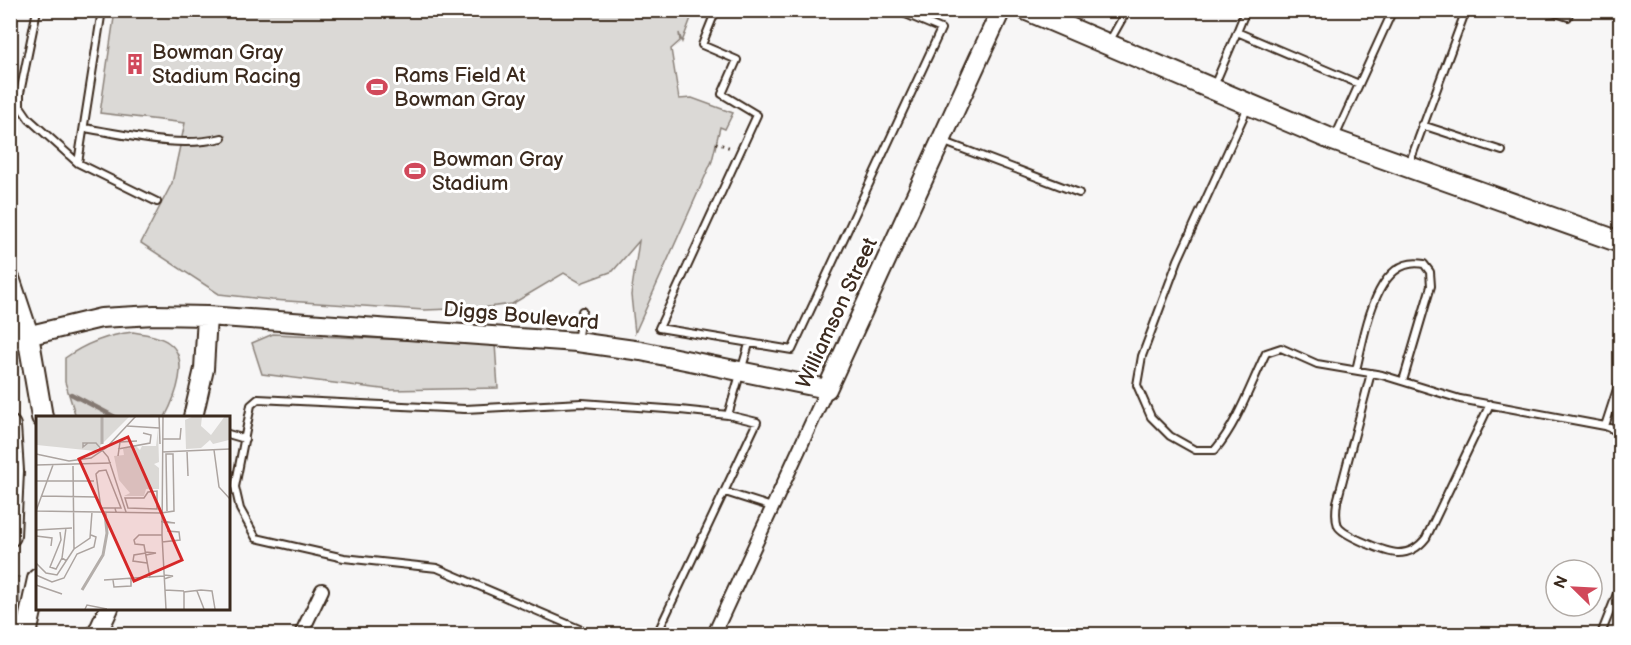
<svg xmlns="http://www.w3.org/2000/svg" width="1631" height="645" font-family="'Balsamiq Sans',sans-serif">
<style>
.green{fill:#dbd9d6;stroke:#8b827a;stroke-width:1.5}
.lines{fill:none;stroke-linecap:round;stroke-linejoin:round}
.stream{stroke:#847972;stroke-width:4.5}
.lane-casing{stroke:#3b2a1e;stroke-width:10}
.street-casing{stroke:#3b2a1e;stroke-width:16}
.secondary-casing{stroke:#3b2a1e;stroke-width:22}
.primary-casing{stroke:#3b2a1e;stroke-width:24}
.path{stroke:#3b2a1e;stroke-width:3;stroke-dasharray:1.5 4.5;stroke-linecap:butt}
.lane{stroke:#fff;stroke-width:6}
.street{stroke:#fff;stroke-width:12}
.secondary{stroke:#fff;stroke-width:18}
.primary{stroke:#fff;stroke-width:20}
.labels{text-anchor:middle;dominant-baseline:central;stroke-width:6;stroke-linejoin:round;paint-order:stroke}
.poi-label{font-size:21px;fill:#3b2a1e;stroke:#fff;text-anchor:start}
.street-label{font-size:21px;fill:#3b2a1e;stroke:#fff}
.inset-river{fill:none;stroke:#b4aeaa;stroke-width:3}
.inset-road{fill:none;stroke:#aca4a0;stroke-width:1.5}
.view{fill:#d62828;fill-opacity:0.15;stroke:#d62828;stroke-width:3}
.inset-edge{fill:none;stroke:#3b2a1e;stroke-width:3}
</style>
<rect width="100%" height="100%" fill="#f7f6f6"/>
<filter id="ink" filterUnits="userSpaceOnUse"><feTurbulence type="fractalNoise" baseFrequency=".0167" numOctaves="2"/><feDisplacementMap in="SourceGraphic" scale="12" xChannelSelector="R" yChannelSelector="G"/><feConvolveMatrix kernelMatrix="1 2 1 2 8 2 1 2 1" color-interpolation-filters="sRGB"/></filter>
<g filter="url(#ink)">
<path class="green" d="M694 10 682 42 679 33 680 41 671 49 679 99 692 98 733 113 725 129 720 127 712 161 635 333 631 295 639 241 613 271 581 283 564 273 512 304 481 308 424 310 272 300 219 294 141 243 172 183 185 123 100 113 115 11Z
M133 332C145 334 160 336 169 343 191 359 175 398 165 417H76L65 382V358C86 343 107 335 133 332Z
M273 334 495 344 498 388 390 390 262 374 252 343Z
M12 576 19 577V610L15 634H11Z"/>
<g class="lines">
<path class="stream" d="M71 394 115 417
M730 633 737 634"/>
<defs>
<path id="lane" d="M37 10 20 93V106L29 119 78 163 157 202
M716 10 702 45 737 60 722 94 757 115 659 328 792 350 941 29 896 10
M1547 10 1568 17 1570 10
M1237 32 1246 10
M1109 42 1127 10
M1214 86 1237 32 1359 84
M1248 107 1178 260 1142 356 1137 385 1151 417 1170 436 1195 450H1215C1238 422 1250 386 1266 353L1281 348 1317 364 1382 375 1460 399 1605 426 1620 432
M1422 125 1502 151
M84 128C129 135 177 149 222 138
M1335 137 1393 10
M942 141 1079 193
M78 163 102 10
M1409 164 1466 10
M577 341 582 311
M1356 370C1365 335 1375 254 1424 264L1430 272 1431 286 1403 381
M1371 373 1337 502C1336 509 1335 518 1338 526 1342 535 1387 553 1398 553 1410 553 1419 547 1426 538L1490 404
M728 415 749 344
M1605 426 1620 380
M228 434 245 439
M725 492 772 507
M591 634 437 568 344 558 256 538 240 509 235 487 251 405 258 399 465 409 582 403 680 410 728 415 757 422 657 634
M1601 634 1620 586"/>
<path id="street" d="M301 634 322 590
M714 634 827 389"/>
<path id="secondary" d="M10 340 101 318 154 315 207 316 577 342 641 351 827 389 1001 10
M193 417 204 369 207 316
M97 634 109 608"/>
<path id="primary" d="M1027 10 1333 140 1620 242
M10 281 28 335 42 417
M10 426 13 471 10 536
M26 634 38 579"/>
</defs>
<use href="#lane" class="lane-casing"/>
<use href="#street" class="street-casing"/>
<use href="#secondary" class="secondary-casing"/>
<use href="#primary" class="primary-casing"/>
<path class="path" d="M716 143 731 148"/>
<use href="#lane" class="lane"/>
<use href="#street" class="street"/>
<use href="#secondary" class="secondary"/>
<use href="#primary" class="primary"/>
</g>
</g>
<defs>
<symbol id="building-bare" viewBox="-9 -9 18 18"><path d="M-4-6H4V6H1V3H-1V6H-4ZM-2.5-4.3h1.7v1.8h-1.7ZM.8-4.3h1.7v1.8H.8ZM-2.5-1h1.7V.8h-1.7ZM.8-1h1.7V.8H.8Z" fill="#d1495b" stroke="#fff" stroke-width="2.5" paint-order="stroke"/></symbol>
<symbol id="stadium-bare" viewBox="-9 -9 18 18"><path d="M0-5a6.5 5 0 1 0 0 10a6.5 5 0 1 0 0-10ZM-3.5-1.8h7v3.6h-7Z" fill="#d1495b" stroke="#fff" stroke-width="2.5" paint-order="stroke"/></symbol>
</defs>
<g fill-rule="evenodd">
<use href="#building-bare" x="120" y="49" width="30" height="30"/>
<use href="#stadium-bare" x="362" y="72" width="30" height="30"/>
<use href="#stadium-bare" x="400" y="156" width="30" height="30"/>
</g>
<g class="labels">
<g class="poi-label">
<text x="152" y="52">Bowman Gray<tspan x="152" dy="24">Stadium Racing</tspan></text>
<text x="394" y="75">Rams Field At<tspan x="394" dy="24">Bowman Gray</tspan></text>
<text x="432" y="159">Bowman Gray<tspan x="432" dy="24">Stadium</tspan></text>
</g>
<g class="street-label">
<text transform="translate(837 313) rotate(-65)">Williamson Street</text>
<text transform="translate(521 316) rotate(5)">Diggs Boulevard</text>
</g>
</g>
<g transform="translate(36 416)">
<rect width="194" height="194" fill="#f7f6f6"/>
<path d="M0 0H94L59 35 1 29ZM158 0H166L165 10 175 19 189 0H193V24L177 28 174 24 165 32 150 33 149 4ZM122 13 123 46 118 48 123 52V73H110L108 80H88L94 77 83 64 78 40 88 39 87 33 99 29 104 34 106 30H120Z" fill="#dbd9d6"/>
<path class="inset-river" d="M66 28V0M46 174 67 139 71 117 69 97"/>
<path class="inset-road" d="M123 0 124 28M127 0 126 119 130 193M91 10 123 12M127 23H144L145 12M52 27 47 31V27H60L72 41 90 96M82 33 114 27 115 19 107 17M178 34 183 71 194 83M151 35 152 60M126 36 194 33M0 38 33 45 55 42 70 32 100 0M82 40 84 26 101 25M0 49 75 47M0 65H58M121 75V93L92 92 89 82H108L112 76ZM6 80 61 81M79 92H85L70 54 63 55 60 58 65 92H79L80 96M0 95 125 97 138 95 137 38H130L131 95M0 95 17 49M125 106 139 107 131 106M0 114 36 112M24 116 25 124 14 151 20 153 26 142 31 145M0 120 16 122 15 130M126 126 144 124 143 116 131 115M38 133 54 122 56 96M109 136 120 137 110 139M110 137 98 139 97 145 111 147M26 142 30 112M0 147 10 157 21 159 38 133 37 50M0 159 16 166 28 162 41 138 58 131 60 121 55 119M128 159 137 160 128 163M114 162 108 129 99 128 98 124 103 119H126M68 164 128 160M77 164 78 171 95 170V163M0 169 26 178M129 174 148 175M161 175 168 193M49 193 51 189 71 193M148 193V176L165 174 176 175 179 193"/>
<path class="view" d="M92 21 146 144 98 165 43 43Z"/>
<rect width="194" height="194" class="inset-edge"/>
</g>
<rect width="1631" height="645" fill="none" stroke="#fff" stroke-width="36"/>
<rect x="18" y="18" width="1595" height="609" fill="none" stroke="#3b2a1e" stroke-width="2" filter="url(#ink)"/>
<g transform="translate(1574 588) rotate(294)"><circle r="28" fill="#ffffff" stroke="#b1aaa5" stroke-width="1.5"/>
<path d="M0-4.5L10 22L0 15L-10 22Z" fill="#d1495b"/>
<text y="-9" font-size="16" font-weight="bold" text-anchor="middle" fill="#3b2a1e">N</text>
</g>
</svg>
